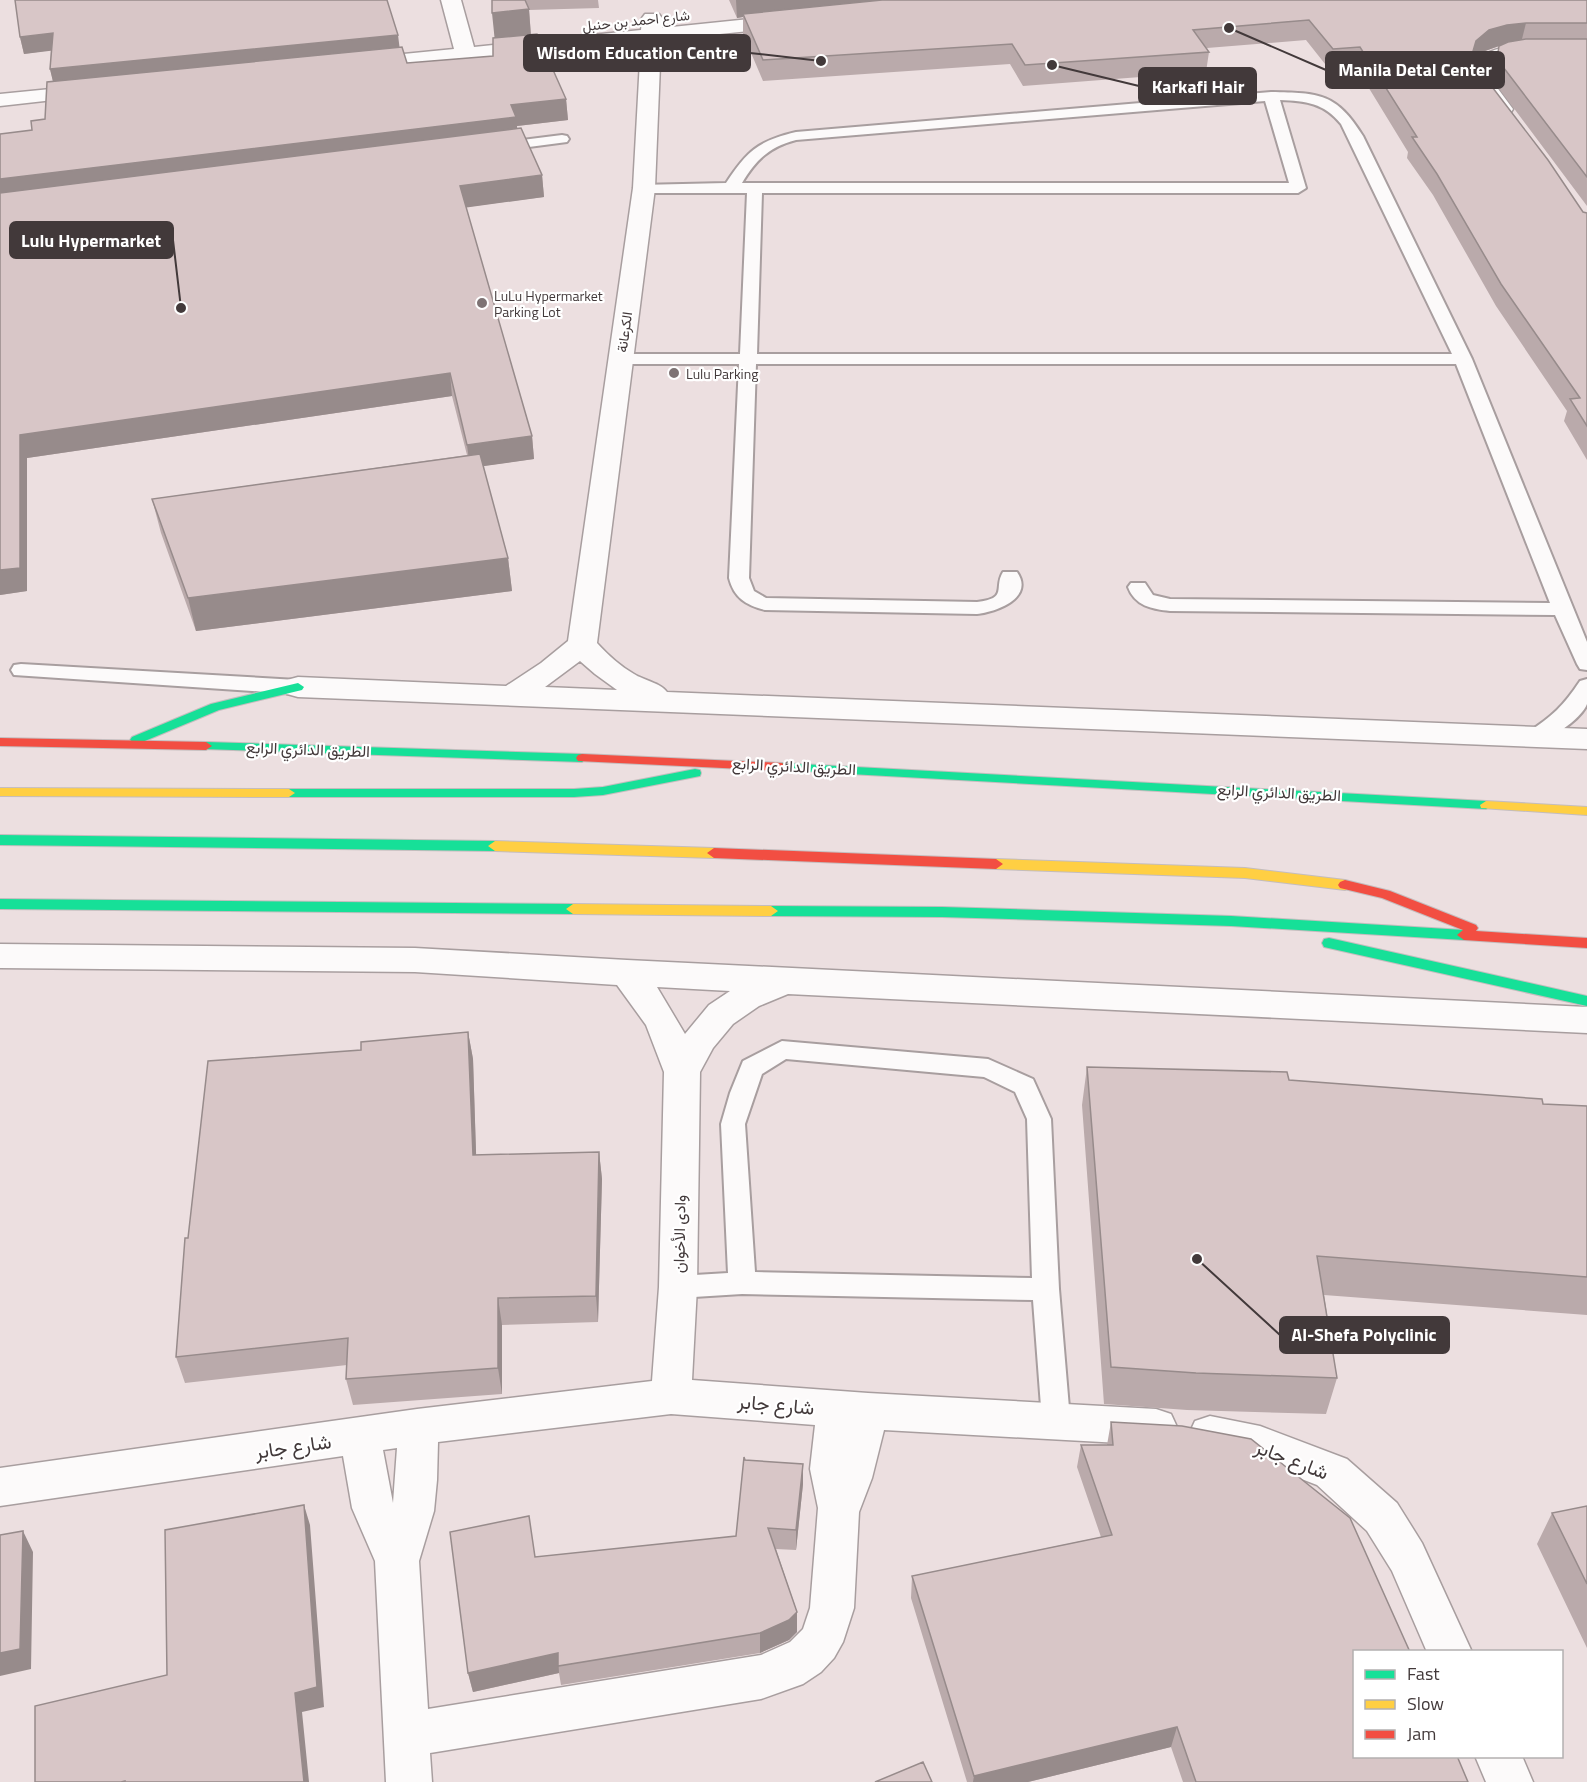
<svg xmlns="http://www.w3.org/2000/svg" width="1587" height="1782" font-family="'Titillium Web',Vazirmatn,sans-serif">
<style>
.lines{fill:none;stroke-linecap:round;stroke-linejoin:round}
.lane-casing{stroke:#a89e9f;stroke-width:4}
.street-casing{stroke:#a89e9f;stroke-width:3}
.fast-casing{stroke:#c4bdbe;stroke-width:2}
.slow-casing{stroke:#c4bdbe;stroke-width:2}
.jam-casing{stroke:#c4bdbe;stroke-width:2}
.lane{fill:#fcfafa;fill-rule:evenodd}
.street{fill:#fcfafa;fill-rule:evenodd}
.fast{fill:#16e098;fill-rule:evenodd}
.slow{fill:#ffcf43;fill-rule:evenodd}
.jam{fill:#f24e42;fill-rule:evenodd}
.wall{fill:#baaaab}
.shaded-wall{fill:#978b8b}
.building{fill:#d8c6c7;stroke:#978b8b;stroke-width:1.5}
.poi-dot{fill:#7e7374;stroke:#fff;stroke-width:2}
.labels{text-anchor:middle;dominant-baseline:central;stroke-width:4.5;stroke-linejoin:round;paint-order:stroke}
.far-street-label{font-size:14px;fill:#42393a;stroke:#fff}
.far-poi-label{font-size:14px;fill:#42393a;stroke:#fff;text-anchor:start}
.street-label{font-size:16px;fill:#42393a;stroke:#fff}
.near-street-label{font-size:20px;fill:#42393a;stroke:#fff}
.leader{fill:none;stroke:#42393a;stroke-width:2}
.callout-dot{fill:#42393a;stroke:#fff;stroke-width:2}
.callout{fill:#42393a;stroke:#42393a;stroke-width:2}
.callout-label{font-size:18px;text-anchor:middle;font-weight:bold;fill:#fff}
</style>
<rect width="100%" height="100%" fill="#ecdfe0"/>
<g class="lines">
<defs>
<path id="lane" d="M1271 92C1320 93 1336 93 1363 136L1472 359 1587 642V670L1580 669 1577 664 1555 615 1170 611C1152 609 1135 606 1128 587L1131 583H1145L1153 595 1170 599 1550 603 1456 364H756L749 578 754 591 766 598 977 602C1009 598 993 588 1003 572H1017C1035 598 996 612 977 614L765 610C746 605 734 598 729 578L739 364H621L615 363 612 359 615 355 621 354H740L747 193H644L636 188 639 185 726 183C747 151 758 141 796 132ZM1280 100C1306 101 1324 103 1341 124L1452 354H757L762 193H1298L1306 188ZM1265 101 1289 183H742C756 160 769 147 796 140Z
M562 135 567 136 569 139 567 142 499 151 492 147 499 143Z
M21 664 297 680 304 682 307 687 304 692 297 694 14 675 11 670 14 665Z
M1587 679C1587 686 1587 698 1587 704 1581 720 1543 746 1528 742L1525 737 1528 732C1552 717 1564 705 1580 681Z
M782 1041 988 1059 1033 1079 1051 1119 1059 1289 1070 1420 1066 1429 1056 1432 1046 1429 1042 1420 1033 1300 742 1294 678 1298 669 1295 665 1287 669 1279 678 1276 728 1273 721 1124 730 1093 743 1061ZM786 1059 984 1077 1015 1092 1027 1119 1032 1278 755 1272 745 1124 762 1074Z"/>
<path id="street" d="M441 0H461L474 47 641 30 642 18 645 14H659L662 18V28L789 15 796 17 799 21 796 25 789 27 661 40 655 188 597 643C608 655 620 666 634 674 643 680 661 683 667 692L1587 729V749L298 697 287 694 283 687 287 680 298 677 506 686 541 663 568 641 633 188 641 42 363 70 356 68 353 64 356 60 363 58 454 49ZM580 661 595 674 617 690 545 687Z
M1542 44 1587 45V57C1561 56 1512 50 1491 69L1490 78 1513 109 1510 114C1487 119 1469 86 1471 67 1486 45 1518 45 1542 44Z
M91 85 98 87 101 91 98 95 0 106V94Z
M0 944 415 948 627 960 1587 1007V1033L788 994 759 1006 733 1024 713 1048 700 1072 697 1287 692 1380 868 1393 1156 1409 1171 1414 1177 1427 1171 1440 1156 1445 884 1430 872 1478 859 1512 854 1608 843 1642 834 1658 821 1672 803 1684 761 1699 430 1753 432 1782H386L375 1561 352 1508 343 1456 0 1506V1468L417 1409 652 1381 659 1287 664 1072 646 1025 617 985 415 972 0 968ZM657 987 730 991 709 1005 685 1034ZM671 1414 815 1425 810 1469 818 1508 810 1608 803 1629 790 1642 761 1655 428 1709 419 1561 434 1511 437 1480 438 1442ZM397 1448 393 1503 383 1450Z
M1210 1416 1260 1426 1347 1459 1397 1503 1422 1543 1472 1652H1427L1392 1571 1367 1531 1317 1485 1258 1462 1195 1447 1189 1434 1195 1421Z
M1475 1756H1522L1533 1782H1486Z"/>
<path id="fast" d="M298 683 304 687 302 690 219 710 140 743 136 744 130 740 132 737 211 704Z
M206 742 582 754 588 758 582 762 202 749 200 746 202 743Z
M782 763 1486 801 1492 805 1486 809 777 770 776 767Z
M695 769 700 770 701 773 700 776 603 795 574 797H289L283 793 289 789H574L603 787Z
M0 835 495 841 502 846 495 851 0 845Z
M0 899 573 904 580 909 573 914 0 909Z
M771 906 942 907 1231 916 1464 930 1471 935 1464 940 1231 926 942 917 771 916 764 911Z
M1329 938 1587 996V1006L1324 947 1322 943 1324 939Z"/>
<path id="slow" d="M0 788 289 789 295 793 289 797 0 796Z
M1486 801 1587 807V815L1481 808 1480 805Z
M495 841 714 848 721 853 714 858 495 851 488 846Z
M996 859 1245 868 1345 880 1352 885 1345 890 1245 878 996 869 989 864Z
M573 904 771 906 778 911 771 916 573 914 566 909Z"/>
<path id="jam" d="M0 738 206 742 212 746 206 750 0 746Z
M582 754 782 763 788 767 782 771 578 761 576 758 578 755Z
M714 848 996 859 1003 864 996 869 714 858 707 853Z
M1345 880 1390 891 1476 925 1478 928 1476 931 1587 938V948L1464 940 1457 935 1463 930 1382 898 1340 888 1338 885 1340 882Z"/>
</defs>
<use href="#lane" class="lane-casing"/>
<use href="#street" class="street-casing"/>
<use href="#fast" class="fast-casing"/>
<use href="#slow" class="slow-casing"/>
<use href="#jam" class="jam-casing"/>
<use href="#lane" class="lane"/>
<use href="#street" class="street"/>
<use href="#fast" class="fast"/>
<use href="#slow" class="slow"/>
<use href="#jam" class="jam"/>
</g>
<path class="wall" d="M492 0H598L599 8 529 10 531 34 566 99 568 120 517 126V129L542 175 544 197 466 207 532 436 534 459 483 466 508 558 512 591 196 631 161 533 152 499 467 455 452 396 27 458V591L0 595 32 130 45 119 53 81 50 69 51 50 24 54 20 37 400 47 407 63 493 56 495 38Z
M729 0H1587V206L1492 79 1494 67 1499 46 1485 51 1473 61 1583 212 1587 213V460L1564 421 1567 411 1496 306 1433 195 1407 158 1408 152 1356 67 1329 69 1306 40 1207 48 1209 52 1206 72 1023 86 1010 64 763 81 743 34V17L737 18Z
M468 1032 473 1059 476 1155 599 1152 602 1179 598 1322 502 1325V1394L353 1405 346 1379 347 1365 185 1383 176 1357 188 1238 361 1050Z
M1087 1067 1289 1080 1543 1104 1587 1106V1315L1324 1295 1337 1378 1326 1414 1187 1410 1104 1404 1082 1105Z
M1111 1422 1468 1782H1183L1171 1747 1028 1782H967L911 1598 912 1576 1101 1537 1077 1467 1081 1445H1107Z
M745 1460 803 1464V1484L796 1550 776 1549 797 1612V1632L789 1640 760 1653 561 1685 559 1673 473 1692 468 1673 535 1557 736 1536Z
M1587 1506V1648L1537 1544 1552 1513Z"/>
<path class="shaded-wall" d="M736 0H915L743 14V17L737 18Z
M529 9 531 38 495 42 492 13Z
M1526 23 1521 43 1502 45 1485 51 1472 62 1473 51 1476 41 1489 30 1507 25Z
M53 33 57 50 24 54 20 37Z
M398 35 400 51 54 86 50 69Z
M566 99 568 120 517 126 518 138 0 201V179L511 105Z
M542 175 544 197 463 208 460 186Z
M450 373 452 396 27 458V591L0 595V570L20 435Z
M532 436 534 459 470 468 467 445Z
M508 558 512 591 196 631 188 598Z
M468 1032 473 1059 477 1182 473 1155Z
M599 1152 602 1179 598 1322 596 1296Z
M498 1298 502 1325V1394L498 1368Z
M803 1464V1484L796 1550V1530Z
M304 1505 310 1525 324 1707 302 1712 309 1782H304L295 1693Z
M23 1531 33 1552 31 1669 0 1676V1653Z
M797 1612V1632L789 1640 760 1653V1633Z
M558 1653 559 1673 473 1692 468 1673Z
M1177 1727 1171 1747 1028 1782H973L974 1776Z"/>
<path class="building" d="M15 0H387L398 35 50 69 53 33 20 37Z
M492 0H525L529 9 492 13Z
M882 0H1587V23H1526L1507 25 1489 30 1476 41 1473 51V62L1548 160 1583 212 1587 213V426L1570 399 1580 398 1501 284 1437 174 1412 137H1417L1360 47 1333 49 1309 20 1193 30 1209 52 1025 65 1012 44 763 60 743 14Z
M537 34 566 99 511 105 516 117 0 179V134L32 130 31 121 45 119 47 82 402 47 407 63 493 56V38Z
M1526 39H1587V177L1497 59 1499 46 1508 42Z
M521 128 542 175 460 186 532 436 467 445 450 373 20 435V568L0 570V193Z
M480 454 508 558 188 598 152 499Z
M468 1032 473 1155 599 1152 596 1296 498 1298V1368L346 1379 348 1338 176 1357 185 1238H188L208 1061 361 1050V1042Z
M1087 1067 1287 1072 1289 1080 1542 1099 1543 1104 1587 1106V1277L1317 1256 1337 1378 1196 1373 1111 1367Z
M1111 1422 1182 1426 1251 1439 1350 1518 1410 1652H1354V1756H1457L1468 1782H1196L1177 1727 974 1776 912 1576 1112 1535 1081 1445H1113Z
M744 1457 745 1460 803 1464 796 1530 768 1528 797 1612 789 1620 760 1633 558 1666V1653L468 1673 450 1532 529 1516 535 1557 736 1536Z
M304 1505 317 1687 295 1693 304 1782H125V1781L121 1782H35V1706L167 1675 165 1530Z
M1587 1506V1584L1552 1513Z
M23 1531 20 1649 0 1653V1535Z
M923 1762 932 1782H875Z"/>
<g class="poi-dot">
<circle cx="482" cy="303" r="6"/>
<circle cx="674" cy="373" r="6"/>
</g>
<g class="labels">
<g class="far-street-label">
<text transform="translate(636 20) rotate(-6)">شارع احمد بن حنبل</text>
<text transform="translate(624 332) rotate(-82)">الكرعانة</text>
</g>
<g class="far-poi-label">
<text x="494" y="295">LuLu Hypermarket<tspan x="494" dy="16">Parking Lot</tspan></text>
<text x="686" y="373">Lulu Parking</text>
</g>
<g class="street-label">
<text transform="translate(308 749) rotate(2)">الطريق الدائري الرابع</text>
<text transform="translate(794 766) rotate(3)">الطريق الدائري الرابع</text>
<text transform="translate(1279 792) rotate(3)">الطريق الدائري الرابع</text>
<text transform="translate(679 1234) rotate(-89)">وادى الأخوان</text>
</g>
<g class="near-street-label">
<text transform="translate(776 1404) rotate(5)">شارع جابر</text>
<text transform="translate(293 1446) rotate(-8)">شارع جابر</text>
<text transform="translate(1292 1459) rotate(21)">شارع جابر</text>
</g>
</g>
<path class="leader" d="M821 61L750 53M1229 28L1326 70M1052 65L1139 86M181 308L173 240M1197 1259L1280 1335"/>
<g class="callout-dot">
<circle cx="821" cy="61" r="6"/>
<circle cx="1229" cy="28" r="6"/>
<circle cx="1052" cy="65" r="6"/>
<circle cx="181" cy="308" r="6"/>
<circle cx="1197" cy="1259" r="6"/>
</g>
<g class="callout">
<rect x="524" y="35" width="226" height="36" rx="6"/>
<rect x="1326" y="52" width="178" height="36" rx="6"/>
<rect x="1139" y="68" width="117" height="36" rx="6"/>
<rect x="10" y="222" width="163" height="36" rx="6"/>
<rect x="1280" y="1317" width="169" height="36" rx="6"/>
</g>
<g class="callout-label">
<text x="637" y="59">Wisdom Education Centre</text>
<text x="1415" y="76">Manila Detal Center</text>
<text x="1198" y="93">Karkafi Hair</text>
<text x="91" y="247">Lulu Hypermarket</text>
<text x="1364" y="1341">Al-Shefa Polyclinic</text>
</g>
<rect x="1353" y="1650" width="210" height="108" fill="#ffffff" stroke="#b3b0b0" stroke-width="1.5"/>
<rect x="1365" y="1670" width="30" height="9" fill="#16e098" stroke="#b3b0b0" stroke-width="1.5"/>
<text x="1407" y="1680" font-size="18" fill="#42393a">Fast</text>
<rect x="1365" y="1700" width="30" height="9" fill="#ffcf43" stroke="#b3b0b0" stroke-width="1.5"/>
<text x="1407" y="1710" font-size="18" fill="#42393a">Slow</text>
<rect x="1365" y="1730" width="30" height="9" fill="#f24e42" stroke="#b3b0b0" stroke-width="1.5"/>
<text x="1407" y="1740" font-size="18" fill="#42393a">Jam</text>
</svg>
